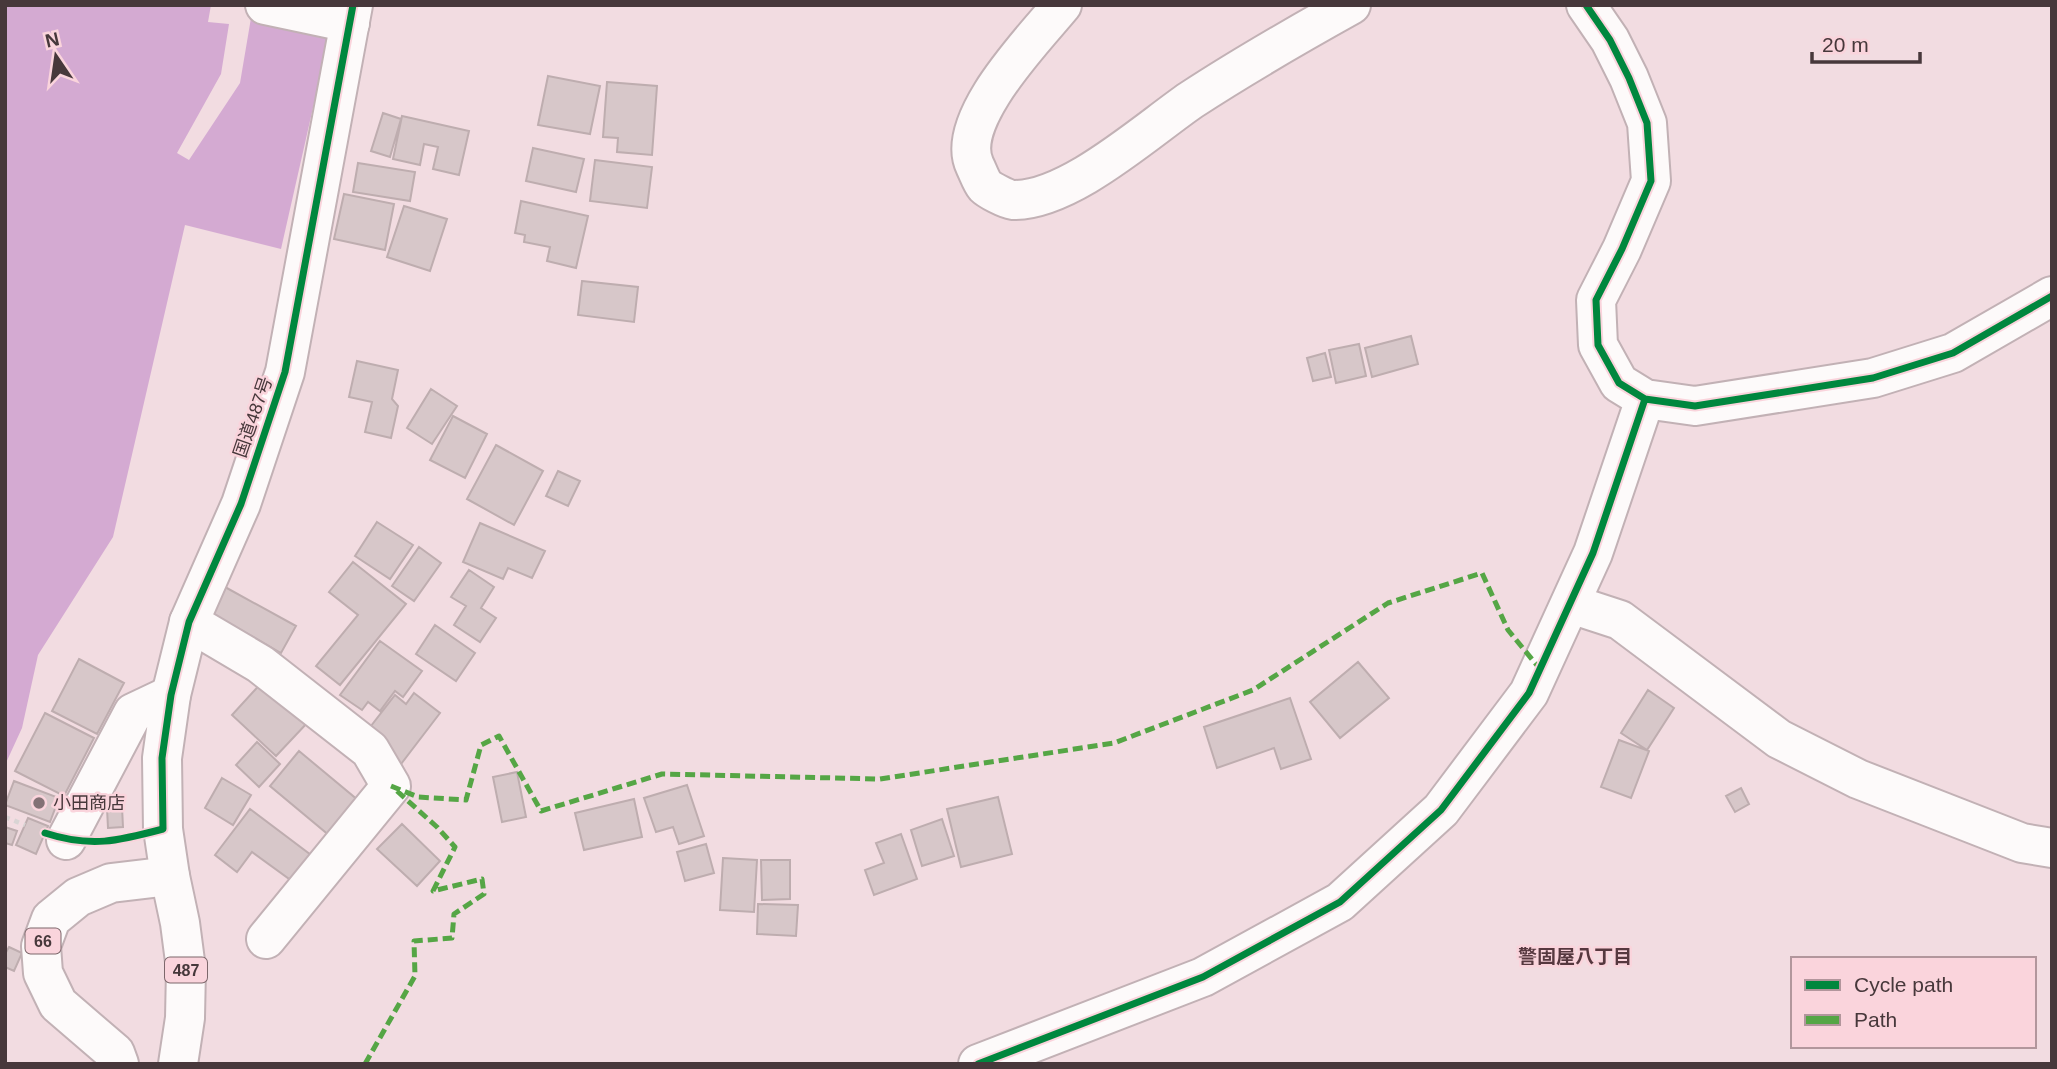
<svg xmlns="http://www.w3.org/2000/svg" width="2057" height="1069" font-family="Helvetica,'Noto Sans JP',sans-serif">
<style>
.water{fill:#d4aad2}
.building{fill:#d7c7c9;stroke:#beadaf;stroke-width:2}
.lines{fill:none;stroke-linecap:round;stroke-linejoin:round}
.minor-casing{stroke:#c2b1b5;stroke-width:42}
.major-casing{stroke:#c2b1b5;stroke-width:42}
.highway-casing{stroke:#c2b1b5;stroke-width:42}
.path{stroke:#d9d4d4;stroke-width:4.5;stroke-dasharray:5 5;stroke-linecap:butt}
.minor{stroke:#fdfafa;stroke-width:38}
.major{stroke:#fdfafa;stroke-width:38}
.highway{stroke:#fdfafa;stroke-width:38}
.quiet{stroke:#55a645;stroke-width:5;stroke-dasharray:10 5;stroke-linecap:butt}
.cycleway-casing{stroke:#fad4dc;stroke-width:11}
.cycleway{stroke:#00873e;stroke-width:7}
.poi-dot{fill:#837175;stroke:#fad4dc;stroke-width:2.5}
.labels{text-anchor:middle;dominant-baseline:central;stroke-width:5;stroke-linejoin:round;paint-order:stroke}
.shield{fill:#fad4dc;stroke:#7d676b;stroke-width:2}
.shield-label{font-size:16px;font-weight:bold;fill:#47383b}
.street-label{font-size:18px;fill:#47383b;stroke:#fad4dc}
.poi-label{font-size:18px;fill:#47383b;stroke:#fad4dc;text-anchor:start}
.neighbourhood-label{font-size:19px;font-weight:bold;fill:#56383f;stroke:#fad4dc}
</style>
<rect width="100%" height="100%" fill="#f2dce1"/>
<path class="water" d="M5 5H211L208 22 229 24 221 74 177 153 189 160 240 83 251 18 329 37 281 249 185 225 113 537 38 655 22 728 5 765Z"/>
<path class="building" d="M548 76 600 86 590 134 538 125Z
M607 82 657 86 652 155 617 152 618 138 603 137Z
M383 113 401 119 390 157 371 151Z
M402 116 469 131 459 175 433 169 438 147 424 144 420 165 393 159Z
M533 148 584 159 576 192 526 181Z
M595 160 652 167 647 208 590 201Z
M358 163 415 172 410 201 353 192Z
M344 194 394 204 385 250 334 239Z
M521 201 588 216 576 268 547 261 550 247 524 242 525 235 515 233Z
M404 206 447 219 430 271 387 257Z
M582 281 638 287 634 322 578 315Z
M1411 336 1418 364 1372 377 1365 348Z
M1359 344 1366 376 1336 383 1329 350Z
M1325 353 1331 377 1313 381 1307 358Z
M357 361 398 370 392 399 398 406 391 438 365 432 372 402 349 397Z
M431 389 457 406 432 444 407 428Z
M453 416 487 434 465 478 430 460Z
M496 445 543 471 514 525 467 499Z
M558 471 580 481 568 506 546 496Z
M377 522 413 545 390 579 355 556Z
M480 523 545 551 532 578 508 568 503 579 463 562Z
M419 547 441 563 414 601 392 586Z
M353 562 406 604 340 685 316 666 358 615 329 592Z
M469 570 494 587 481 608 496 618 480 642 454 625 466 606 451 597Z
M225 587 296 626 281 653 211 613Z
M435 625 475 653 456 681 416 654Z
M380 641 422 671 403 697 395 691 380 711 368 702 362 710 340 695Z
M79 659 124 683 97 734 52 711Z
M1358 662 1389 698 1340 738 1310 702Z
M264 680 309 721 276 756 232 715Z
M1648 690 1674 708 1647 750 1621 733Z
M414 693 440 713 401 764 364 735 395 695 406 704Z
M1290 698 1311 759 1281 769 1274 748 1217 768 1204 727Z
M45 713 94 738 64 796 15 771Z
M1619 740 1649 751 1631 798 1601 787Z
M257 742 280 764 259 787 236 765Z
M299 751 359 801 330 836 270 786Z
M517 772 526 817 502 822 493 777Z
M222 778 251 795 233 825 205 808Z
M14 781 59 798 50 822 5 805Z
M687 785 704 836 679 844 673 827 656 832 644 798Z
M1741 788 1749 804 1735 812 1726 796Z
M998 797 1012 854 961 867 947 809Z
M634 799 642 837 584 850 575 813Z
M122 807 123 827 108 828 107 808Z
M250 809 311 855 292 881 252 852 237 872 215 855Z
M28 818 48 826 36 854 16 845Z
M942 819 954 856 922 866 911 830Z
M402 824 440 861 417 886 377 849Z
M5 827 17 831 12 845 5 843Z
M901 834 917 879 874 895 865 870 884 863 876 843Z
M706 844 714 873 685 881 677 852Z
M723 858 757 860 754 912 720 910Z
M761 860H790V899L762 900Z
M758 904 798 905 796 936 757 934Z
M9 947 22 953 14 971 5 967V954Z"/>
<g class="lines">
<defs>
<path id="minor" d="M265 5 350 23
M1062 5C1034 39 953 121 975 166 978 172 981 181 985 186 989 190 1006 199 1013 200 1069 201 1146 131 1191 100 1243 66 1297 35 1351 5
M1586 5 1610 40 1629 78 1647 123 1651 181 1622 249 1596 300 1598 345 1619 383 1645 399 1695 406 1873 378 1953 353 2052 296
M1571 604 1620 620 1779 739 1858 779 2022 843 2052 848
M189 622 260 664 370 750 391 786 266 939
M66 840 133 713 171 695
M978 1064 1203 977 1340 902 1441 810 1529 693 1593 553 1645 399"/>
<path id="major" d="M119 1064 115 1053 58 1004 43 973 41 946 51 919 78 897 111 883 170 876"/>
<path id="highway" d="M178 1064 185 1018 186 969 180 923 170 876 163 829 162 758 171 695 189 622 241 504 285 372 353 5"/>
</defs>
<use href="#minor" class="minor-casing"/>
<use href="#major" class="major-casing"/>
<use href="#highway" class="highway-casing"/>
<path class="path" d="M5 817 25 825"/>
<use href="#minor" class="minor"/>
<use href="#major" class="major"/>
<use href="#highway" class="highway"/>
<path class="quiet" d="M391 786 418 797 466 800 481 745 499 736 541 811 662 774 880 779 1114 743 1253 690 1388 603 1482 573 1508 630 1540 669
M365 1064 415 976 414 941 452 938 454 914 484 894 482 879 433 891 455 847 437 827 397 791"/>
<defs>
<path id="cycleway" d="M1586 5 1610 40 1629 78 1647 123 1651 181 1622 249 1596 300 1598 345 1619 383 1645 399 1695 406 1873 378 1953 353 2052 296
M45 833C91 848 118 841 163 829L162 758 171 695 189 622 241 504 285 372 353 5
M978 1064 1203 977 1340 902 1441 810 1529 693 1593 553 1645 399"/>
</defs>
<use href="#cycleway" class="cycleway-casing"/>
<use href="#cycleway" class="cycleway"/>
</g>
<circle class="poi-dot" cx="39" cy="803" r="7"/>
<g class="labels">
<g class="shield">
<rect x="25.5" y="928.5" width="35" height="25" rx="5"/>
<rect x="165" y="957.5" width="42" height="25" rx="5"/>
</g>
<g class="shield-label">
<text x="43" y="941">66</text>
<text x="186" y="970">487</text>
</g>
<g class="street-label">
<text transform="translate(253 417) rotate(-71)">国道487号</text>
</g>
<g class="poi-label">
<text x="53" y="803">小田商店</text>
</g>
<g class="neighbourhood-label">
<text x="1575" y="956">警固屋八丁目</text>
</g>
</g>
<rect width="2057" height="1069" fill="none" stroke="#47383b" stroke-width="14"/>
<rect x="1791" y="957" width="245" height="91" fill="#fad4dc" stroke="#b2969c" stroke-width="2"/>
<rect x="1805" y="980" width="35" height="10" fill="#00873e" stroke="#b2969c" stroke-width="2"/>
<text x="1854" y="992" font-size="21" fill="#47383b">Cycle path</text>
<rect x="1805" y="1015" width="35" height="10" fill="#55a645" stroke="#b2969c" stroke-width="2"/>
<text x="1854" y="1027" font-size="21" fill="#47383b">Path</text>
<g transform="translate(56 56) rotate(347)" stroke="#fad4dc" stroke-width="5" paint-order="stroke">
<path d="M0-5L12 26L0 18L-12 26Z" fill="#47383b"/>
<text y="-10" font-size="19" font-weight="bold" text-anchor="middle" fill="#47383b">N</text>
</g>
<path d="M1812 52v10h108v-10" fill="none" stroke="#47383b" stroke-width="3.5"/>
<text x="1822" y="52" font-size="21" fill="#47383b" stroke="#fad4dc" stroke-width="5" paint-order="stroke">20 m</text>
</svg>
